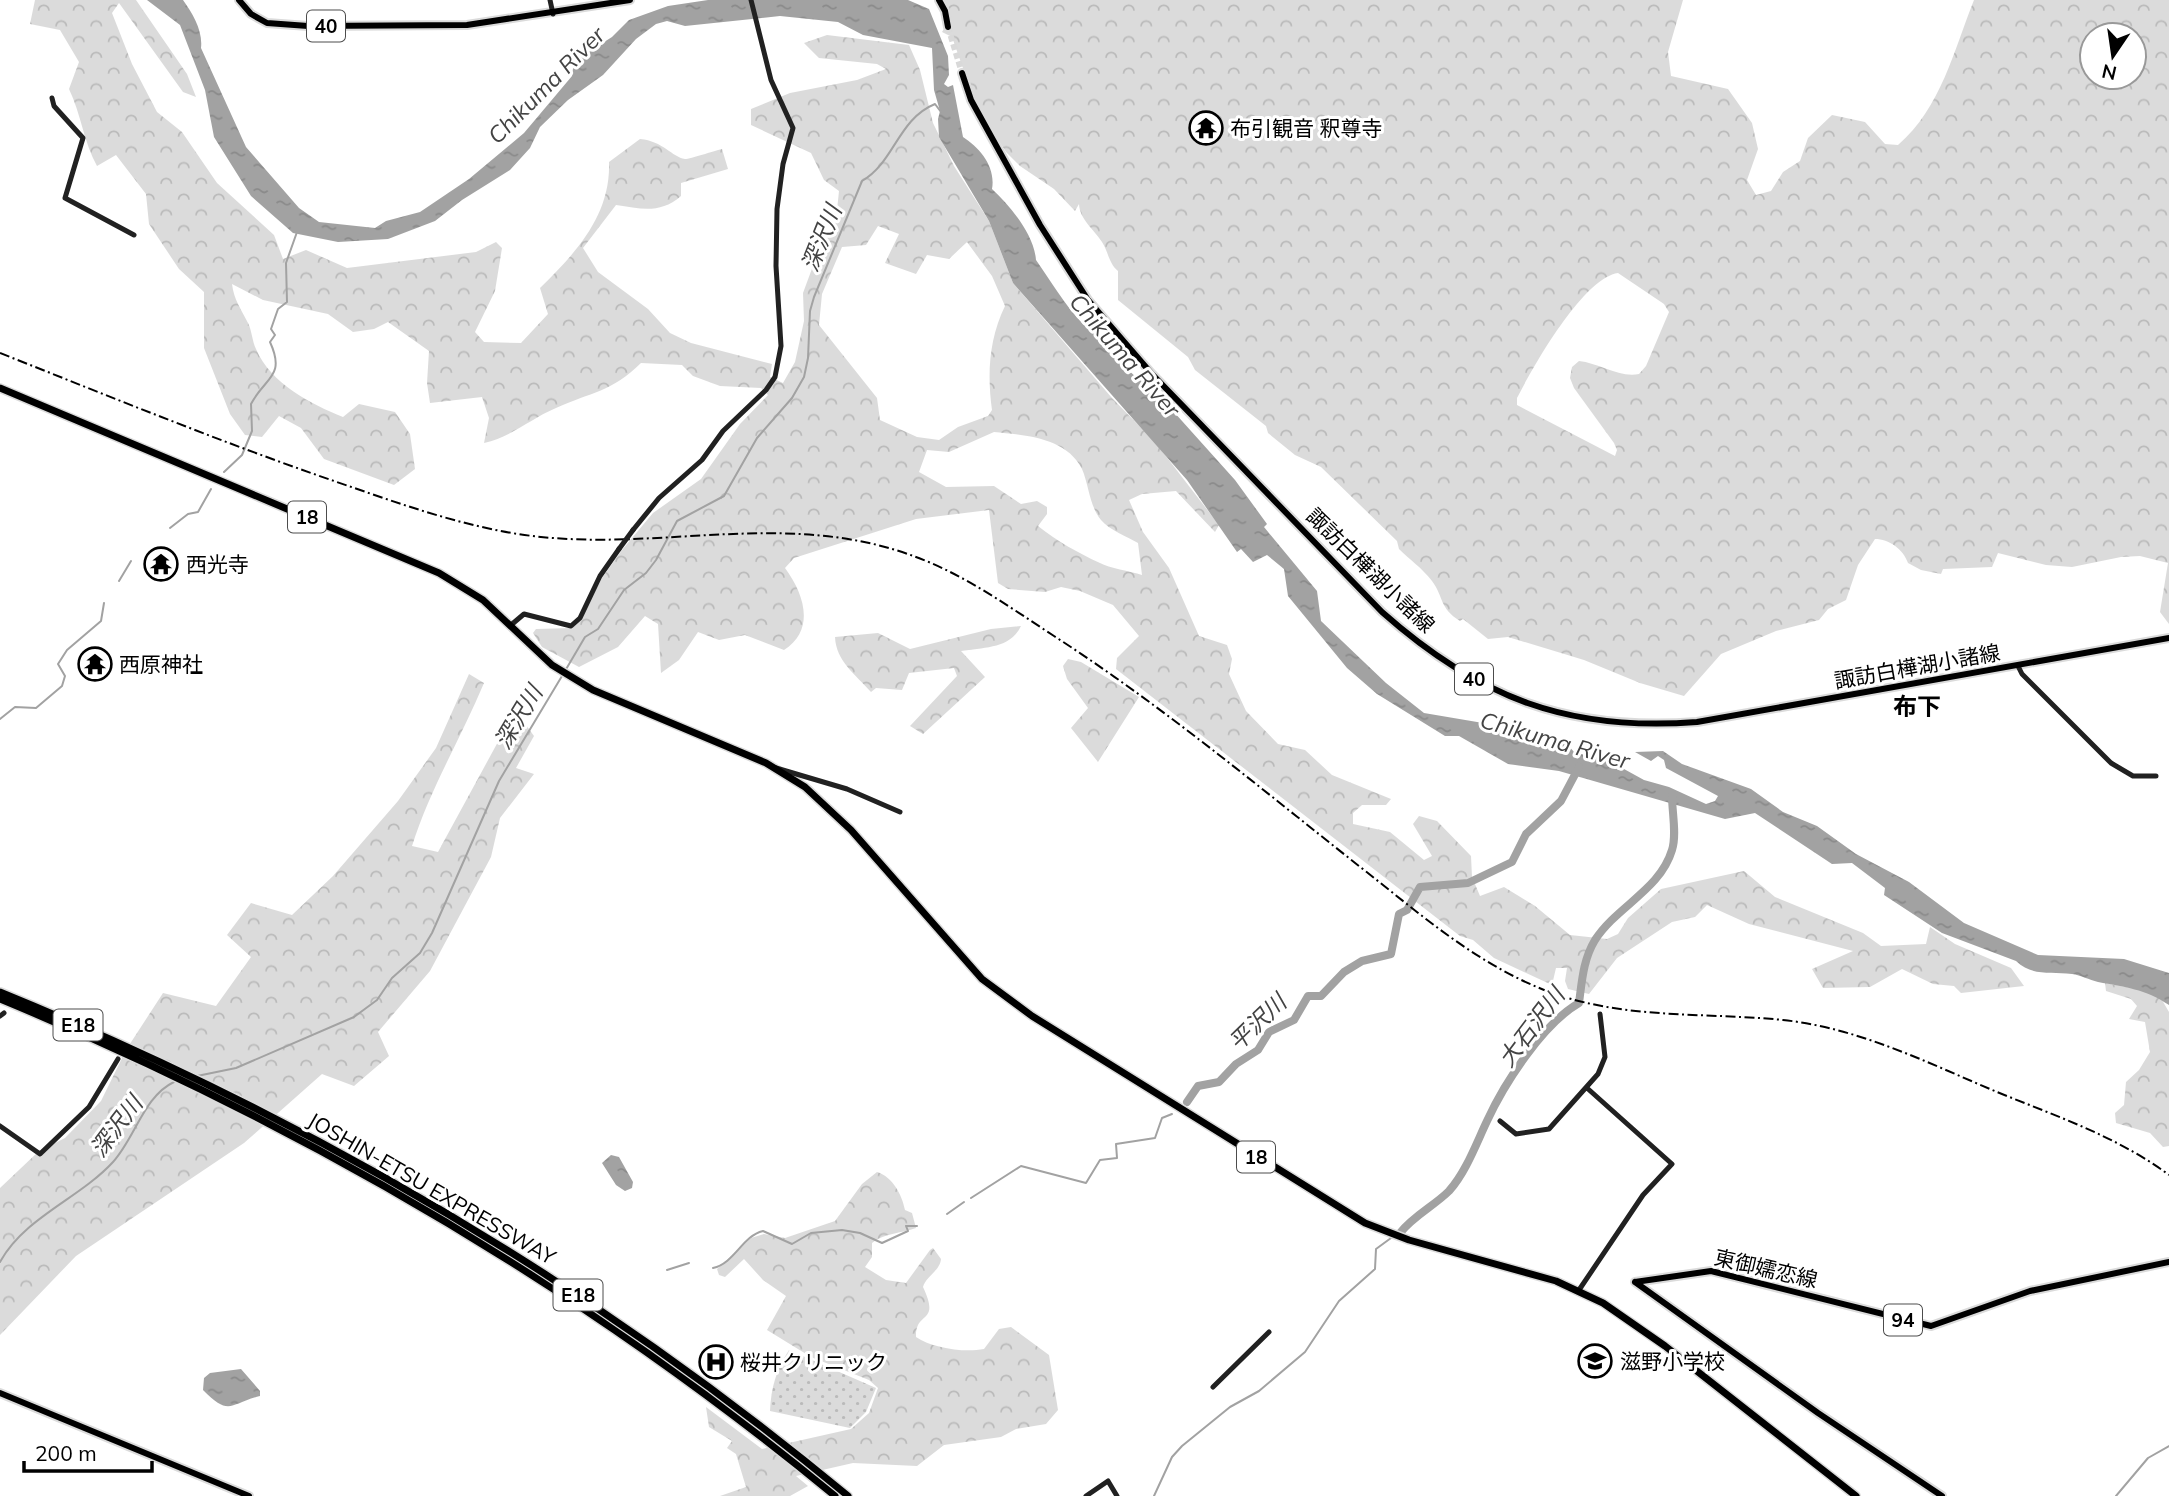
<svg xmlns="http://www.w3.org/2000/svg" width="2169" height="1496" font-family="Mulish,'Noto Sans JP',sans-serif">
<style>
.grass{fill:url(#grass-dots)}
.forest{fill:url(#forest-crowns);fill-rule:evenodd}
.water{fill:url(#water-ripples)}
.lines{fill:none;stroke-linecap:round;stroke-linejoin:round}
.stream{stroke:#a2a2a2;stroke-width:2}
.river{stroke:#a2a2a2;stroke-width:8}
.primary-tunnel{stroke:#d9d9d9;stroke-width:6;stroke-dasharray:6 3;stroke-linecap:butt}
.primary-casing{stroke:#dbdbdb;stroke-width:10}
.highway-casing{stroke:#dbdbdb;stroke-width:10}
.secondary{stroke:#212121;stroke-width:5}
.primary{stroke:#000;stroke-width:6}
.highway{stroke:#000;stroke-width:7}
.rail{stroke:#000;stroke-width:2;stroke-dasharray:10 3.5 2 3.5;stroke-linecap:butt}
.secondary-bridge{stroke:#212121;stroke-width:5}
.labels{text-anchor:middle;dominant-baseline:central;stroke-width:6;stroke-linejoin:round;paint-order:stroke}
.shield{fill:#fff;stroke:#4c4c4c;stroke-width:2}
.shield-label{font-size:19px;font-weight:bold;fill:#000}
.poi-label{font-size:21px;fill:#000;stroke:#fff;text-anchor:start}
.street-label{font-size:21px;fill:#000;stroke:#fff}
.water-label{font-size:23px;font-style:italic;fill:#434343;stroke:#fff}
.quarter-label{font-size:24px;font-weight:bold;fill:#000;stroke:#fff}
</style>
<defs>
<pattern id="grass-dots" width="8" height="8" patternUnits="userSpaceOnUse" patternTransform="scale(1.75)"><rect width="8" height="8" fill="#dbdbdb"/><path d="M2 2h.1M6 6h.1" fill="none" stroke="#bababa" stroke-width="1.8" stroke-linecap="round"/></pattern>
<pattern id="forest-crowns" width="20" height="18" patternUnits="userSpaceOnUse" patternTransform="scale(1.75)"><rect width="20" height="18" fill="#dbdbdb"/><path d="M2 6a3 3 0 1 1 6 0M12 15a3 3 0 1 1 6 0" fill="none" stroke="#bababa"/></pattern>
<pattern id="water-ripples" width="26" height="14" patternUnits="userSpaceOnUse" patternTransform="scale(1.75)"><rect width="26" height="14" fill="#a2a2a2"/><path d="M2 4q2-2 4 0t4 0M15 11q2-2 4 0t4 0" fill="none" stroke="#8a8a8a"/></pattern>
</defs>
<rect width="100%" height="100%" fill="#fff"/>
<path class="grass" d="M789 1350 876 1388 866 1412 850 1428 770 1411C771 1388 776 1370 789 1350Z"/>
<path class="forest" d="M35 0H136L187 74 196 97 183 92 119 3 112 13 132 64 157 112 182 132 217 183 274 235 283 259 306 250 347 268 476 252 496 242 502 248 495 291 475 332 484 342 521 343 548 314 540 288C576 253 611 215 609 162L640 139C663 141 672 157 685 159 691 159 713 151 722 149L728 169 681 183V196C660 214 642 209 616 205L583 248 598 272 648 309 670 333 691 343 772 364 770 377 783 383 795 362 804 321 803 293 820 247 836 220 839 191 824 180 811 153 751 125V109L790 93 857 80 886 69 877 64 819 58 804 43 827 35 909 45 920 70 933 123 954 166 989 221 1013 283 1112 398 1155 442 1219 525 1215 532 1176 491 1142 494 1129 500 1143 532 1169 568 1199 636 1227 645 1232 659 1229 674 1246 711 1278 744 1305 750 1332 775 1391 799 1386 805H1362L1353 813V824L1390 832 1424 860 1432 856 1413 824 1419 816 1437 821 1471 856 1472 877 1480 896 1504 887 1535 906 1570 935 1607 939 1618 934 1628 918 1661 889 1744 871 1775 897 1863 933 1881 946 1926 944 1930 927 1955 944 2011 968 2024 986 1961 993 1954 986 1933 984 1902 969 1870 987 1823 988 1812 969 1853 951 1749 924 1707 905 1695 917 1672 922 1617 958 1589 994 1568 989 1565 981 1567 968H1556L1552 985 1494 958 1473 940 1460 936 1116 669 1117 658 1139 636 1113 605 1080 591 1061 587 1045 592 1008 589 998 583 989 510 916 519 794 558 785 568C804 594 816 629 784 650L745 635 719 640 698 632 679 660 661 673 658 624 645 616 618 647 579 667 542 647 533 633 536 629 572 628 581 619 602 578 622 550 653 513 701 479 740 424 768 395 761 388 720 386 693 376 682 365 641 363C612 392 591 392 556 408 530 419 511 437 484 443L489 418 482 397 430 403 427 383 429 351 388 322 374 329 353 332 328 314 263 300 232 284C234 300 241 309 248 323 252 331 252 341 256 349 271 384 311 404 343 417L359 404 395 412 410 434 415 469 394 485 324 459 301 428 279 416 262 437 245 435 230 414 204 348V292L179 269 149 224 146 194 116 155 97 166C84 143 81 114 69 89L79 62 60 30 30 24ZM878 226 899 234 885 263 916 274 927 255 949 259 967 242 992 276 1005 306C989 339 987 374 992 410L988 416 958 427 939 440 917 437 880 420 877 398 819 325 822 294 842 247 866 245ZM994 432C1024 435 1066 437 1082 469 1089 485 1089 505 1101 520 1109 530 1128 537 1138 543L1142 575C1130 571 1109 568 1100 563 1078 553 1057 541 1038 526L1047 514V507L1037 501 1021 504 994 486 946 487 919 472 927 450 949 452Z
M941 0H1683L1668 52 1671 76 1728 89 1752 123 1758 149 1747 180 1756 195 1771 191 1783 172 1800 161 1808 138 1832 115 1865 122 1885 144 1898 145C1941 108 1954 50 1974 0H2169V624L2160 612 2168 563 2140 556 2121 557 2072 567 2046 565 1998 553 1992 567 1943 569 1941 574 1921 570 1908 563C1903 549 1889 539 1875 539L1858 565 1846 600 1828 609 1819 620 1776 631 1721 654 1684 696 1640 683 1584 660 1508 637 1488 639 1463 619 1460 621C1439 608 1444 597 1432 581 1421 567 1410 560 1399 549L1397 541 1321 467 1295 455 1268 433 1266 426 1195 370 1188 357 1118 300V271C1109 264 1108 251 1102 242 1093 228 1080 220 1079 204L1075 211 1054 189 1020 166 1006 152 977 108 952 37 942 32 945 27ZM2092 35H2134V77H2092ZM1618 273 1664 304 1669 312 1646 366 1639 374C1619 378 1599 363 1579 361L1572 367 1570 378 1574 388 1614 443 1617 450 1615 456 1517 405V398C1533 367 1583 278 1618 273Z
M1021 626C1010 649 984 647 961 651L985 677 923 734 910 726 957 676 954 668 909 673 902 690 876 688 871 692C855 674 836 661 835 637L878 633 910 649 991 629Z
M1068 659 1081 662 1139 697 1098 762 1071 728 1088 708 1067 679 1063 666Z
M469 674 484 683C461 738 430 789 412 846L438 852 499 740 521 718 534 736 516 768 534 774 500 818 491 857 430 971 378 1032 389 1056 354 1086 322 1074 244 1143 76 1256 0 1335V1188L39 1151 65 1138 101 1101 126 1050 163 993 216 1006 251 957 227 935 251 903 292 915 333 876 398 801 436 748Z
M2105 983 2148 991 2162 1000 2169 1012V1146L2163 1147 2150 1133 2116 1123 2115 1113 2124 1105 2126 1082 2139 1070 2150 1052 2145 1022 2129 1019 2137 1006 2131 999 2106 991Z
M877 1172C893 1177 902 1195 905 1210L912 1213 916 1228C902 1233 882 1234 872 1243V1257L865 1267 886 1280 906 1283 930 1250 933 1248 941 1259C940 1271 926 1276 923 1287 941 1325 915 1310 916 1337 932 1348 964 1353 984 1349L999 1329 1011 1327 1049 1355 1058 1410 1046 1424 1016 1429 1001 1437 944 1445 917 1466 853 1463 796 1476 808 1486 790 1496H720L746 1487 736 1454 727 1448 732 1441 709 1427 706 1407 762 1449 851 1429 869 1413 878 1388 869 1380 811 1357 767 1330 786 1296 763 1280 744 1259 725 1277 719 1275 717 1269 751 1238 764 1234 785 1238 835 1221 862 1184Z"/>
<path class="water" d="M147 0H183C193 14 203 31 201 48L246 147 299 208 319 222 375 228 386 221 420 212 469 179 524 133 572 76 574 61 612 37 629 20 668 6 708 0H908L929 9 948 56 949 75 944 84 948 87 953 85 963 137C980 148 996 167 992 189 1010 206 1034 234 1036 260 1050 280 1065 305 1082 323 1096 337 1112 342 1124 357L1121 363 1139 380 1147 382 1235 480 1267 524 1264 527 1317 591 1321 621 1386 683 1424 713 1483 723 1498 731 1507 728 1566 743 1575 753 1604 758 1644 780 1669 787 1706 804 1715 801 1718 796 1666 768 1664 760 1658 756 1651 761 1635 752 1663 751 1682 764 1751 789 1783 812 1817 826 1856 854 1909 882 1964 923 2038 955 2124 959 2169 973V1005C2145 989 2125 987 2098 982 2089 980 2081 975 2072 974 2051 971 2033 977 2016 961L1942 933 1884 895 1885 888 1852 863 1832 864 1755 813 1725 819 1559 771 1508 764 1459 736H1445L1377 694 1347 668 1288 596 1284 569 1267 555 1253 562 1241 549 1237 552 1187 480 1013 283 989 221 939 137 938 119 940 111 934 90 932 48 863 35 838 22 780 16 685 26 667 21 656 24 636 39 603 75 568 100 540 127 530 148 510 170 462 200 435 221 388 239 338 242 293 233 251 196 214 137 205 90 180 25Z
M611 1155 619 1157 633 1182 632 1188 625 1191 616 1185 602 1163Z
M241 1369 260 1391V1396C229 1404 230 1417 203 1390L204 1378 210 1373Z"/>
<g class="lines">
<path class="stream" d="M224 472 242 455 252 431 251 404C265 377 286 377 270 342L275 335 271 329 278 309 287 302 286 263 297 232
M170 528 188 514 198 512 211 489
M119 581 131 561
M565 671 585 637 598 629 624 590 646 573 656 560 677 521 724 496 757 438 792 398 804 377 808 358 810 311 814 297 862 181C894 163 898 119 935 104L941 112
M0 719 15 707 36 708 62 686 65 676 58 664 67 650 101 621 104 603
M197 1076 236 1068 354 1017 377 1000 392 978 420 953 432 933 499 781 562 676
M971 1198 1021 1166 1086 1183 1100 1160 1117 1158 1116 1144 1155 1138 1162 1118 1172 1114
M947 1214 964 1202
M0 1262C25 1217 79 1199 113 1162 135 1138 144 1096 174 1082
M713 1268C735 1263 742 1236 763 1231L792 1244 811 1233 842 1230 860 1233 882 1243 908 1231 906 1226H917
M667 1270 689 1263
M1154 1496 1172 1457 1182 1446 1230 1407 1259 1391 1305 1352 1339 1301 1375 1269 1376 1249 1391 1238
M2116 1496 2148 1458 2169 1446"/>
<path class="river" d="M1187 1102 1198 1086 1219 1082 1236 1064 1258 1050 1269 1032 1294 1020 1308 996H1321L1344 972 1362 961 1391 954 1399 914 1407 910 1420 887 1468 883 1512 862 1526 834 1561 801 1579 767
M1400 1233C1413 1216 1434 1206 1449 1191 1466 1172 1476 1144 1487 1121 1505 1082 1543 1024 1579 1003 1582 981 1583 960 1595 940 1617 906 1660 890 1672 850 1677 835 1672 812 1672 796"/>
<path class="primary-tunnel" d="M948 27 962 73"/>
<defs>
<path id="primary" d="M239 0 251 14 267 23 308 26 467 25 630 0
M939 0 945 11 948 27
M962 73 971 100 1040 225 1088 300 1151 373 1382 612C1479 698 1568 732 1697 722L2169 638
M1635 1282 1711 1271 1931 1326 2030 1291 2169 1262
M1635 1282 1818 1413 1942 1496
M0 1393 249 1496"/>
<path id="highway" d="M0 388 439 573 483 600 552 665 593 690 766 763 805 787 851 830 982 979 1032 1016 1365 1223 1409 1240 1556 1281 1603 1303 1665 1346 1856 1496
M0 992C306 1117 593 1284 848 1496
M0 999C302 1124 583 1288 835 1496"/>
</defs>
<use href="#primary" class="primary-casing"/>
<use href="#highway" class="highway-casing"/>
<path class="secondary" d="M550 0 553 14
M52 98 54 106 83 138 65 198 134 235
M633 530 659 498 702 460 723 431 766 390 775 377 781 346 776 266 777 209 783 164 793 128 771 80 751 0
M511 625 524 614 571 626 580 618 600 576 619 549
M2018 666 2022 674 2111 763 2133 776H2156
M776 768 847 789 900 812
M0 1016 4 1013
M1500 1121 1516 1134 1549 1129 1598 1074 1605 1057 1600 1014
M0 1126 40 1154 89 1107 118 1059
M1579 1290 1643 1195 1672 1164 1587 1088
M1213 1387 1269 1332
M1086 1496 1108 1481 1117 1496"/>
<use href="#primary" class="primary"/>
<use href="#highway" class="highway"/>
<path class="rail" d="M0 353C111 397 221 442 334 481 395 502 455 524 518 534 659 556 792 503 931 563 975 582 1014 610 1054 636 1161 705 1259 787 1359 866 1419 913 1476 964 1547 991 1624 1020 1703 1012 1783 1020 1859 1028 1928 1063 1997 1092 2056 1116 2118 1137 2169 1175"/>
<path class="secondary-bridge" d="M619 549 633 530"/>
</g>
<defs>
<symbol id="temple-ring" viewBox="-11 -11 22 22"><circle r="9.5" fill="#fff" stroke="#000" stroke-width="1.5"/><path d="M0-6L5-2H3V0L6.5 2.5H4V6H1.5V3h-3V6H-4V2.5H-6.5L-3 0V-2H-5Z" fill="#000"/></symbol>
<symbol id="school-ring" viewBox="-11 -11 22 22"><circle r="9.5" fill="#fff" stroke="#000" stroke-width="1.5"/><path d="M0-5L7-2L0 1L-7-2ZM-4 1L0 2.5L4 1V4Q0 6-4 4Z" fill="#000"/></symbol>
<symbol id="hospital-ring" viewBox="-11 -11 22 22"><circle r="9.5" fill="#fff" stroke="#000" stroke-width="1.5"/><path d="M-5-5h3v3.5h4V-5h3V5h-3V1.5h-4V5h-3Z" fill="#000"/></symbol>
</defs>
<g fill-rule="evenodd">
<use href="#temple-ring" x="1187" y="109" width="38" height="38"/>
<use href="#temple-ring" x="142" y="545" width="38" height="38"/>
<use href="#temple-ring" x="76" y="645" width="38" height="38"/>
<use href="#school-ring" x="1576" y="1342" width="38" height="38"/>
<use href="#hospital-ring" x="697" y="1343" width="38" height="38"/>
</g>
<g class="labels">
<g class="shield">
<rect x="307" y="10.5" width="38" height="31" rx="5"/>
<rect x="288" y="501.5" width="38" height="31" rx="5"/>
<rect x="1455" y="663.5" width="38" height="31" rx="5"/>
<rect x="53.5" y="1009.5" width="49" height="31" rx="5"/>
<rect x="1237" y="1141.5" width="38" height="31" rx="5"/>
<rect x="553.5" y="1279.5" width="49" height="31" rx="5"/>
<rect x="1884" y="1304.5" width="38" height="31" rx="5"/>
</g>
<g class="shield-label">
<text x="326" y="26">40</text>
<text x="307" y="517">18</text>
<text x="1474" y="679">40</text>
<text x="78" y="1025">E18</text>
<text x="1256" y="1157">18</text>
<text x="578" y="1295">E18</text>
<text x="1903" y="1320">94</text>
</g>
<g class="poi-label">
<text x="1230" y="128">布引観音 釈尊寺</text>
<text x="186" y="564">西光寺</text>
<text x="119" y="664">西原神社</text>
<text x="1620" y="1361">滋野小学校</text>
<text x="740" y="1362">桜井クリニック</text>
</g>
<g class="street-label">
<text transform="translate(1371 570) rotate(44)">諏訪白樺湖小諸線</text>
<text transform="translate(1917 666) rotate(-10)">諏訪白樺湖小諸線</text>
<text transform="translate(432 1188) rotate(30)">JOSHIN-ETSU EXPRESSWAY</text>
<text transform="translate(1766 1268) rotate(13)">東御嬬恋線</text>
</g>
<g class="water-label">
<text transform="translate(546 85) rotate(-45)">Chikuma River</text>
<text transform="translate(821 238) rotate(-68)">深沢川</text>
<text transform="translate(1125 355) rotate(49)">Chikuma River</text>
<text transform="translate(518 717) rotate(-59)">深沢川</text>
<text transform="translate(1555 740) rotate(16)">Chikuma River</text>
<text transform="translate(1257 1022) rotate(-44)">平沢川</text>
<text transform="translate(1531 1027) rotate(-53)">大石沢川</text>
<text transform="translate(116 1126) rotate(-53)">深沢川</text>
</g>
<g class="quarter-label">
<text x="1917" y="706">布下</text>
</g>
</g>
<g transform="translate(2113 56) rotate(193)"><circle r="33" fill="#ffffff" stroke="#999999" stroke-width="2"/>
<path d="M0-5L12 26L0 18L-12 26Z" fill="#000000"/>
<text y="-10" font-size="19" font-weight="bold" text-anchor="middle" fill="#000000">N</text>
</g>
<path d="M24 1461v10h128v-10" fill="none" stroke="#000000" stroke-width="3.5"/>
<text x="35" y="1461" font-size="21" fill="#000000" stroke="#ffffff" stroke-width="5" paint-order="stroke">200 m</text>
</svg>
